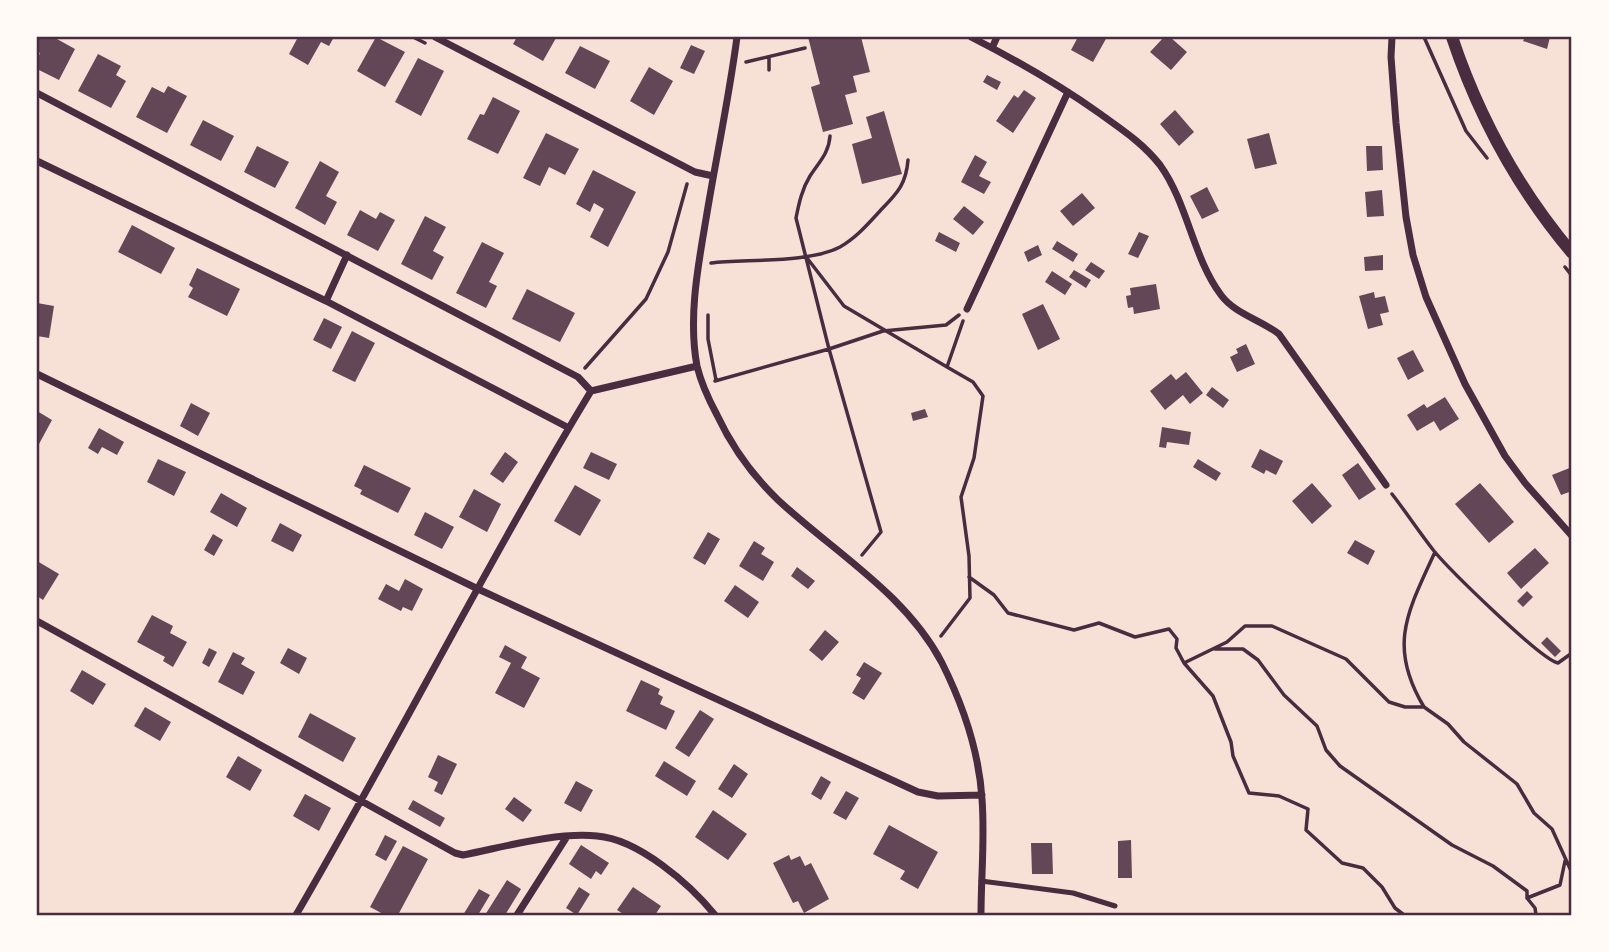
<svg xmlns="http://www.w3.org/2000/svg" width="1609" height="952" font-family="Barlow,sans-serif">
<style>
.building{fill:#644757}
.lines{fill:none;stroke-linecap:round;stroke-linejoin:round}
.path{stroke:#4a2c40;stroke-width:3.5}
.service{stroke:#4a2c40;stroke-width:5}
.minor{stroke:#4a2c40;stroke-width:7}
.tertiary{stroke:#4a2c40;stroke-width:12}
.neatline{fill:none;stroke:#4a2c40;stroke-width:2.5}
</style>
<rect width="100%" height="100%" fill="#f7e1d7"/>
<path class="building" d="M39 37H58L57 39 75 49 59 80 37 69V60L40 53 37 52Z
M298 37H334L329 46 321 42 308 65 289 54Z
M376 37 405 52 385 87 357 71Z
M517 37H554L556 38 543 61 513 44Z
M808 37H861L870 72 853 76 857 92 845 95 853 124 823 132 811 87 820 84Z
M1078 37H1107L1093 62 1071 50Z
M1164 37H1170L1187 52 1171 70 1150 52Z
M1525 37H1550L1547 49 1523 41Z
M691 45 705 51 694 74 680 68Z
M580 46 610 61 595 89 565 73Z
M98 54 121 66 116 75 126 81 111 108 78 91Z
M418 58 444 71 421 116 395 102Z
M649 67 673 81 654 115 630 101Z
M987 75 1001 82 997 90 983 82Z
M168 86 187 96 167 133 136 117 152 87 164 93Z
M1024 90 1036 98 1013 133 996 121 1014 95 1018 98Z
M493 97 520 111 498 154 467 139 480 114 484 115Z
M1175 110 1194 132 1179 146 1160 124Z
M884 111 902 174 862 184 852 144 872 138 866 117Z
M203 120 234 136 221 161 190 145Z
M546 133 579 149 565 175 549 167 540 186 523 178Z
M1269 133 1277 164 1255 169 1247 139Z
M257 146 289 162 275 188 244 172Z
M1366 146H1382L1383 170 1367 171Z
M975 155 987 162 979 176 991 182 984 194 961 182Z
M320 161 339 172 326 196 337 202 325 225 295 208Z
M593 170 636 192 608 247 590 237 604 209 594 203 590 212 576 204Z
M1207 187 1219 211 1202 219 1190 196Z
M1382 190 1384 216 1367 217 1365 192Z
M1082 193 1095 208 1073 226 1060 211Z
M964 206 984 222 973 235 953 219Z
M360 210 376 219 380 212 395 220 378 251 347 235Z
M425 216 446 227 433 251 444 257 432 280 401 264Z
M132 225 175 248 161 274 118 252Z
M939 232 960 243 956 252 935 241Z
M1139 232 1149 236 1138 258 1128 254Z
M1057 241 1078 254 1073 262 1052 249Z
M482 242 504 253 489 282 497 286 486 308 456 293Z
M1038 245 1042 255 1028 262 1024 252Z
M1383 255V270L1365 271 1364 257Z
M1091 262 1105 271 1099 279 1085 270Z
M197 268 240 289 227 316 188 297 193 288 189 285Z
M1074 270 1091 280 1086 288 1069 277Z
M1052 271 1072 284 1065 295 1045 282Z
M1156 284 1160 309 1134 314 1133 307 1128 308 1126 296 1131 295 1130 288Z
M527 289 575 313 560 342 512 319Z
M1374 292 1375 298 1385 296 1389 312 1380 314 1383 325 1368 329 1359 296Z
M37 303 54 306 49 338 37 336Z
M1043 304 1060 339 1038 350 1022 314Z
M324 318 342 327 331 349 313 340Z
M352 331 375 343 355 382 332 371Z
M1246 344 1255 364 1237 372 1230 357 1238 353 1236 349Z
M1413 350 1424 371 1408 380 1397 358Z
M1186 372 1203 393 1190 404 1183 395 1165 410 1150 391 1171 374 1176 380Z
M1212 387 1229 400 1223 408 1206 395Z
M1445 397 1459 419 1440 431 1434 421 1417 431 1407 415 1424 404 1427 408Z
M191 403 210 413 198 436 180 426Z
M925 409 928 417 913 421 911 413Z
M37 411 52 420 39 444 37 443Z
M1162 427 1191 432 1189 445 1167 442 1166 448 1159 447Z
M99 428 124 442 117 455 102 447 98 454 88 448Z
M1260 449 1283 461 1276 475 1266 470 1264 474 1251 467Z
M505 452 518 462 503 483 490 474Z
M591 452 617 464 609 480 583 468Z
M158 459 186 472 174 496 147 482Z
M1198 459 1221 473 1216 481 1193 467Z
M1358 463 1376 489 1359 500 1342 475Z
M364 465 411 488 398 513 360 494 362 490 354 486Z
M1572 467V491L1561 495 1552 475Z
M1312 483 1332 506 1312 524 1292 501Z
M1480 483 1514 522 1489 543 1455 504Z
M575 485 601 500 580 536 554 521Z
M474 489 501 504 487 532 459 517Z
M221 493 247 508 237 527 210 512Z
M425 512 454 527 442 549 414 535Z
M280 523 302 535 293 552 271 541Z
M708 532 720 539 705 565 693 558Z
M213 534 223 540 214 556 204 550Z
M1355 540 1375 551 1368 565 1347 553Z
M754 541 765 548 761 554 774 562 763 581 739 566Z
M1535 548 1549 563 1521 589 1507 573Z
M37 561 59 574 43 600 37 596Z
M797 567 815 581 808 589 791 576Z
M405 579 423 589 412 611 403 607 401 611 378 599 386 584 399 591Z
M735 585 759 602 748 618 724 601Z
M1527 591 1533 597 1523 607 1517 601Z
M152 615 173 626 170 633 187 642 173 667 163 661 165 657 137 642Z
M825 630 839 642 822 661 809 650Z
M1547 637 1561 651 1555 657 1541 643Z
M505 645 527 657 521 668 540 678 524 708 495 693 511 663 499 657Z
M209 648 217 652 209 667 202 663Z
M288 648 307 658 299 674 280 663Z
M233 652 245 658 241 664 255 672 243 695 218 682Z
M864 662 882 673 864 700 852 693 861 678 856 675Z
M82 670 106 684 93 705 70 691Z
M641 680 660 689 658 694 663 697 660 704 675 711 666 730 626 711Z
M145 707 171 722 160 741 134 726Z
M700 710 714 719 689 757 675 748Z
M310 713 356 738 343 762 298 737Z
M438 755 457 764 442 795 434 791 438 782 428 777Z
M238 756 262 770 250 791 226 777Z
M664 761 696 781 687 796 655 776Z
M734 764 748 774 732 798 718 789Z
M821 776 831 782 821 800 811 794Z
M576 781 593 790 581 812 564 803Z
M846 791 859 798 846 820 833 813Z
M305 794 331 808 319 831 293 816Z
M514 797 532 810 523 822 505 809Z
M413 800 445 818 440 827 408 809Z
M713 810 747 834 728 860 695 837Z
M889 825 938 852 918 889 900 879 905 871 873 854Z
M385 835 397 841 386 861 375 855Z
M1131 840 1132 878H1118V841Z
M1031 843H1052L1053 874H1032Z
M581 845 609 863 601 875 596 871 591 879 569 864Z
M403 846 428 859 398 915H385L370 907Z
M789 855 791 860 800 856 805 866 811 863 829 899 804 913 798 901 793 903 773 863Z
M507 880 521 889 505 915H485Z
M579 887 590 894 577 915 566 908Z
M633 887 661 906 655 915H625L617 910Z
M479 889 490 895 478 915H463Z"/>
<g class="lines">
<path class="path" d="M413 37 425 43
M1424 37 1466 131 1487 158
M746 62 805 48
M769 70V58
M830 136C829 153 819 162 810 176 802 189 799 203 796 218L829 349 881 532 862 555
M807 258 844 306 947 367
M711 263C746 259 810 263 840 247 856 238 868 224 880 211 897 193 906 185 908 160
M1565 267 1572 276
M708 315V339L716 380
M585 368 646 299 668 252 687 184
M715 381 829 349 883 331 946 325 959 315
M1392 494C1406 512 1419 532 1434 551 1449 569 1540 659 1558 663L1572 653
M969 577 994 595 1008 613 1074 630 1099 623 1135 637 1169 629 1177 639 1176 648 1184 663 1227 642 1245 626H1272L1346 659 1389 702 1405 707H1424L1448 724 1464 742 1517 784 1534 813 1552 829 1572 873
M941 636 970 598 969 556 961 497 974 458 983 396 973 382 947 367 963 321
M1215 649H1243L1258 660 1284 695 1317 726 1326 750 1340 766 1452 845 1493 866 1527 891V898L1535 908 1536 915
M1184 663 1213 696 1231 742 1233 756 1249 793 1279 796 1308 809 1306 830 1342 863 1363 868 1382 887 1395 908 1404 915
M1424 707C1387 646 1408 611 1435 552
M1527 898 1560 885 1565 861"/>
<path class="service" d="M981 881 1073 893 1115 906"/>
<path class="minor" d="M435 37 695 172 713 176
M737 37C729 98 716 158 706 219 698 266 688 318 697 366 701 383 709 400 717 415 732 447 752 475 778 500 834 552 906 594 942 663 963 705 979 752 982 799 985 838 981 877 981 915
M971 37C1016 60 1058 84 1099 113 1121 129 1143 143 1160 165 1188 204 1193 258 1221 295 1235 314 1261 320 1279 334L1386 485
M1392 37 1391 57 1396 123 1406 217 1413 255 1426 297 1465 384 1505 456 1525 483 1572 536
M992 48 997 37
M37 93 578 377 591 391
M37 161 326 301 569 428
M326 301 347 255
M967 309 1068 92
M37 374 478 589 918 792 938 796 982 795
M37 621 455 853 463 855C504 847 555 832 597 836 638 839 690 884 715 915
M296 915C397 742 487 563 591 391L697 366
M517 915 566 838"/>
<path class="tertiary" d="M1452 37C1478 115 1519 190 1572 253"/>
</g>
<rect width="1609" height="952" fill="none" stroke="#fffaf5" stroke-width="77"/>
<rect x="38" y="38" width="1532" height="876" class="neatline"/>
</svg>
